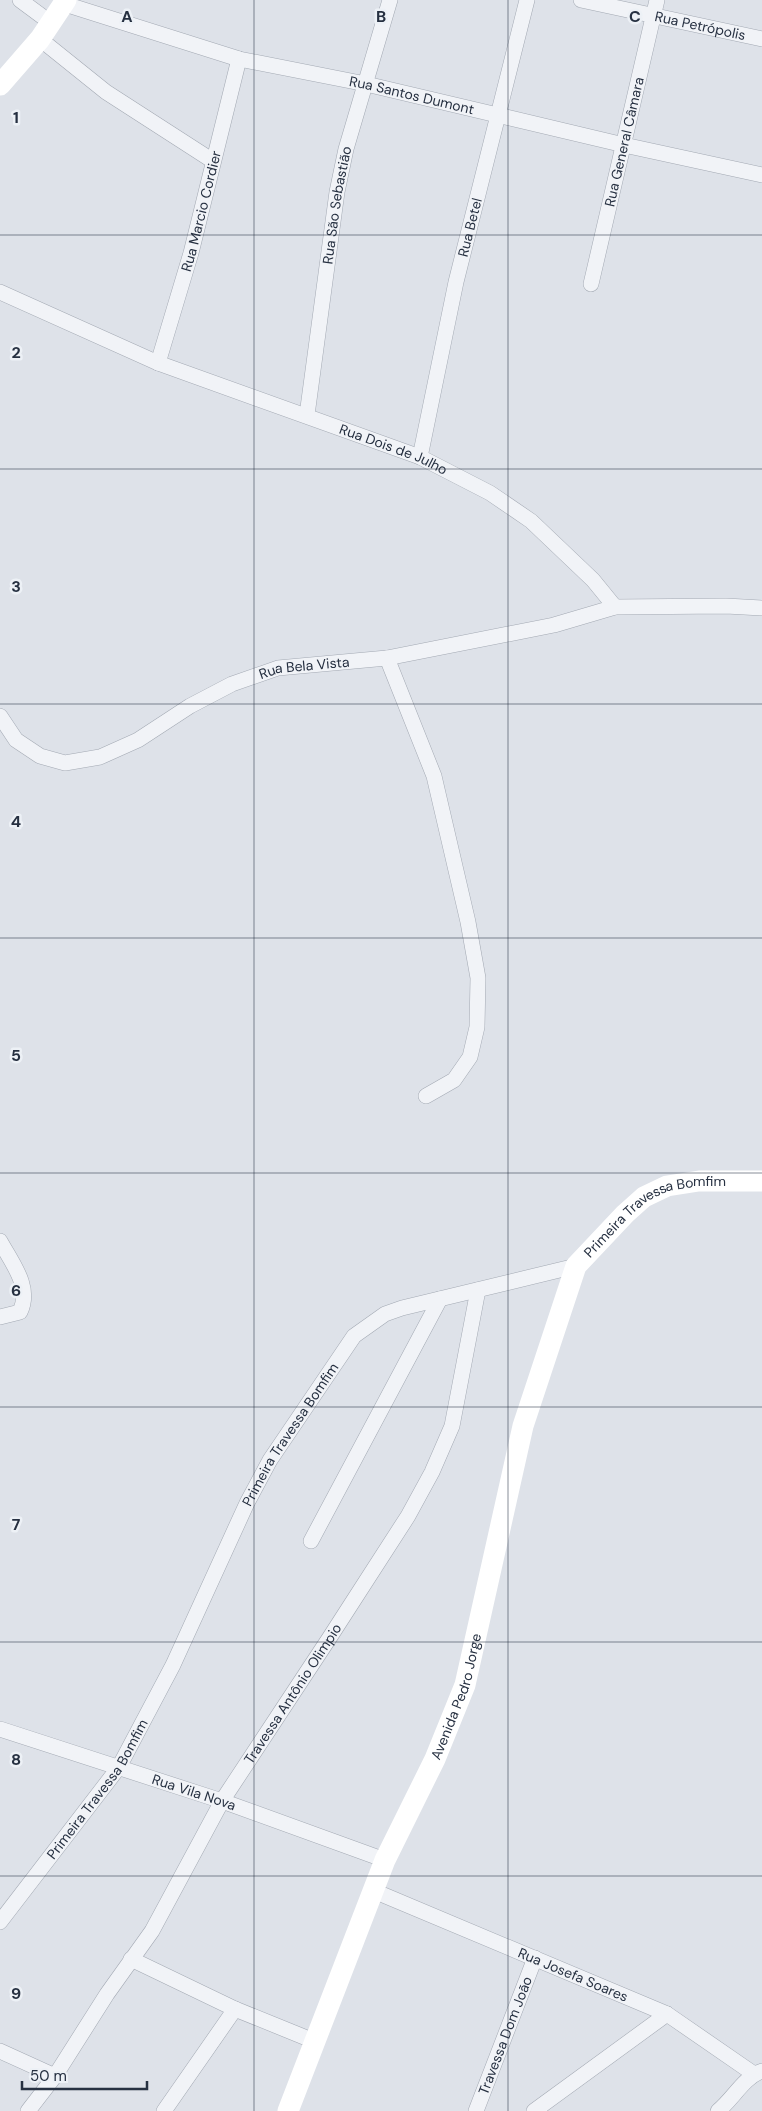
<svg xmlns="http://www.w3.org/2000/svg" width="762" height="2111" font-family="'DM Sans',sans-serif">
<style>
.lines{fill:none;stroke-linecap:round;stroke-linejoin:round}
.street-casing{stroke:#a3a9b3;stroke-width:16}
.street{stroke:#f1f3f7;stroke-width:15}
.secondary{stroke:#fff;stroke-width:21}
.grid{fill:none;stroke:#263041;stroke-width:1;stroke-opacity:0.55}
.labels{text-anchor:middle;dominant-baseline:central;stroke-width:5;stroke-linejoin:round;paint-order:stroke}
.street-label{font-size:14px;fill:#263041;stroke:#edf1f6}
.grid-label{font-size:16px;text-anchor:middle;font-weight:bold;fill:#263041;stroke:#edf1f6;stroke-width:5;stroke-linejoin:round;paint-order:stroke}
</style>
<rect width="100%" height="100%" fill="#dee2e9"/>
<g class="lines">
<defs>
<g id="street">
<path d="M20 0 51 23"/>
<path id="s1" d="M581 0 762 39"/>
<path id="s2" d="M65 4 239 59 366 84 624 145 762 175"/>
<path d="M40 39 106 92 213 161"/>
<path id="s3" d="M591 284 657 0"/>
<path id="s4" d="M0 292 158 363 420 457 490 493 531 521 593 580 615 607"/>
<path id="s5" d="M158 363 191 253 239 59"/>
<path id="s6" d="M307 415 337 192 346 149 390 0"/>
<path id="s7" d="M420 457 456 282 527 0"/>
<path d="M387 658 434 776 468 922 478 978 477 1027 470 1057 454 1080 426 1096"/>
<path id="s8" d="M0 716 16 740 40 756 65 763 100 757 138 740 190 706 232 684 278 668 387 658 554 625 615 607 726 606 762 608"/>
<path d="M0 1241C12 1263 32 1287 20 1312L0 1317"/>
<path d="M311 1541 440 1299"/>
<path id="s9" d="M0 1729 222 1801 385 1860"/>
<path id="s10" d="M374 1891 667 2014 754 2074"/>
<path id="s11" d="M0 1922 119 1767 173 1665 247 1503 270 1460 354 1336 385 1314 402 1308 576 1266"/>
<path d="M131 1959 235 2009 314 2041"/>
<path d="M0 2051 55 2076"/>
<path id="s12" d="M28 2111 55 2076 107 1994 152 1931 222 1801 330 1637 408 1516 432 1472 452 1426 478 1290"/>
<path d="M164 2111 235 2009"/>
<path id="s13" d="M476 2111 535 1958"/>
<path d="M534 2111 667 2014"/>
<path d="M718 2111C733 2099 744 2077 762 2071"/>
</g>
</defs>
<use href="#street" class="street-casing"/>
<use href="#street" class="street"/>
<g class="secondary">
<path d="M0 85 40 39 66 0"/>
<path id="s14" d="M288 2111 385 1860 435 1759 465 1685 523 1426 576 1266 625 1214 644 1197 667 1186 699 1181H762"/>
</g>
</g>
<path class="grid" d="M254 0V2111M508 0V2111M0 235H762M0 469H762M0 704H762M0 938H762M0 1173H762M0 1407H762M0 1642H762M0 1876H762"/>
<g class="labels">
<g class="street-label">
<text stroke="none"><textPath href="#s1" startOffset="122">Rua Petrópolis</textPath></text>
<text stroke="none"><textPath href="#s2" startOffset="359">Rua Santos Dumont</textPath></text>
<text stroke="none"><textPath href="#s3" startOffset="146">Rua General Câmara</textPath></text>
<text stroke="none"><textPath href="#s6" startOffset="212">Rua São Sebastião</textPath></text>
<text stroke="none"><textPath href="#s5" startOffset="158">Rua Marcio Cordier</textPath></text>
<text stroke="none"><textPath href="#s7" startOffset="235">Rua Betel</textPath></text>
<text stroke="none"><textPath href="#s4" startOffset="424">Rua Dois de Julho</textPath></text>
<text stroke="none"><textPath href="#s8" startOffset="345">Rua Bela Vista</textPath></text>
<text stroke="none"><textPath href="#s14" startOffset="994">Primeira Travessa Bomfim</textPath></text>
<text stroke="none"><textPath href="#s11" startOffset="570">Primeira Travessa Bomfim</textPath></text>
<text stroke="none"><textPath href="#s12" startOffset="495">Travessa Antônio Olimpio</textPath></text>
<text stroke="none"><textPath href="#s14" startOffset="448">Avenida Pedro Jorge</textPath></text>
<text stroke="none"><textPath href="#s11" startOffset="165">Primeira Travessa Bomfim</textPath></text>
<text stroke="none"><textPath href="#s9" startOffset="204">Rua Vila Nova</textPath></text>
<text stroke="none"><textPath href="#s10" startOffset="216">Rua Josefa Soares</textPath></text>
<text stroke="none"><textPath href="#s13" startOffset="81">Travessa Dom João</textPath></text>
</g>
</g>
<g class="grid-label">
<text x="127" y="22">A</text>
<text x="381" y="22">B</text>
<text x="635" y="22">C</text>
<text x="16" y="123">1</text>
<text x="16" y="358">2</text>
<text x="16" y="592">3</text>
<text x="16" y="827">4</text>
<text x="16" y="1061">5</text>
<text x="16" y="1296">6</text>
<text x="16" y="1530">7</text>
<text x="16" y="1765">8</text>
<text x="16" y="1999">9</text>
</g>
<path d="M22 2081v8h125v-8" fill="none" stroke="#263041" stroke-width="2.5"/>
<text x="30" y="2081" font-size="15" fill="#263041" stroke="#edf1f6" stroke-width="4" paint-order="stroke">50 m</text>
</svg>
